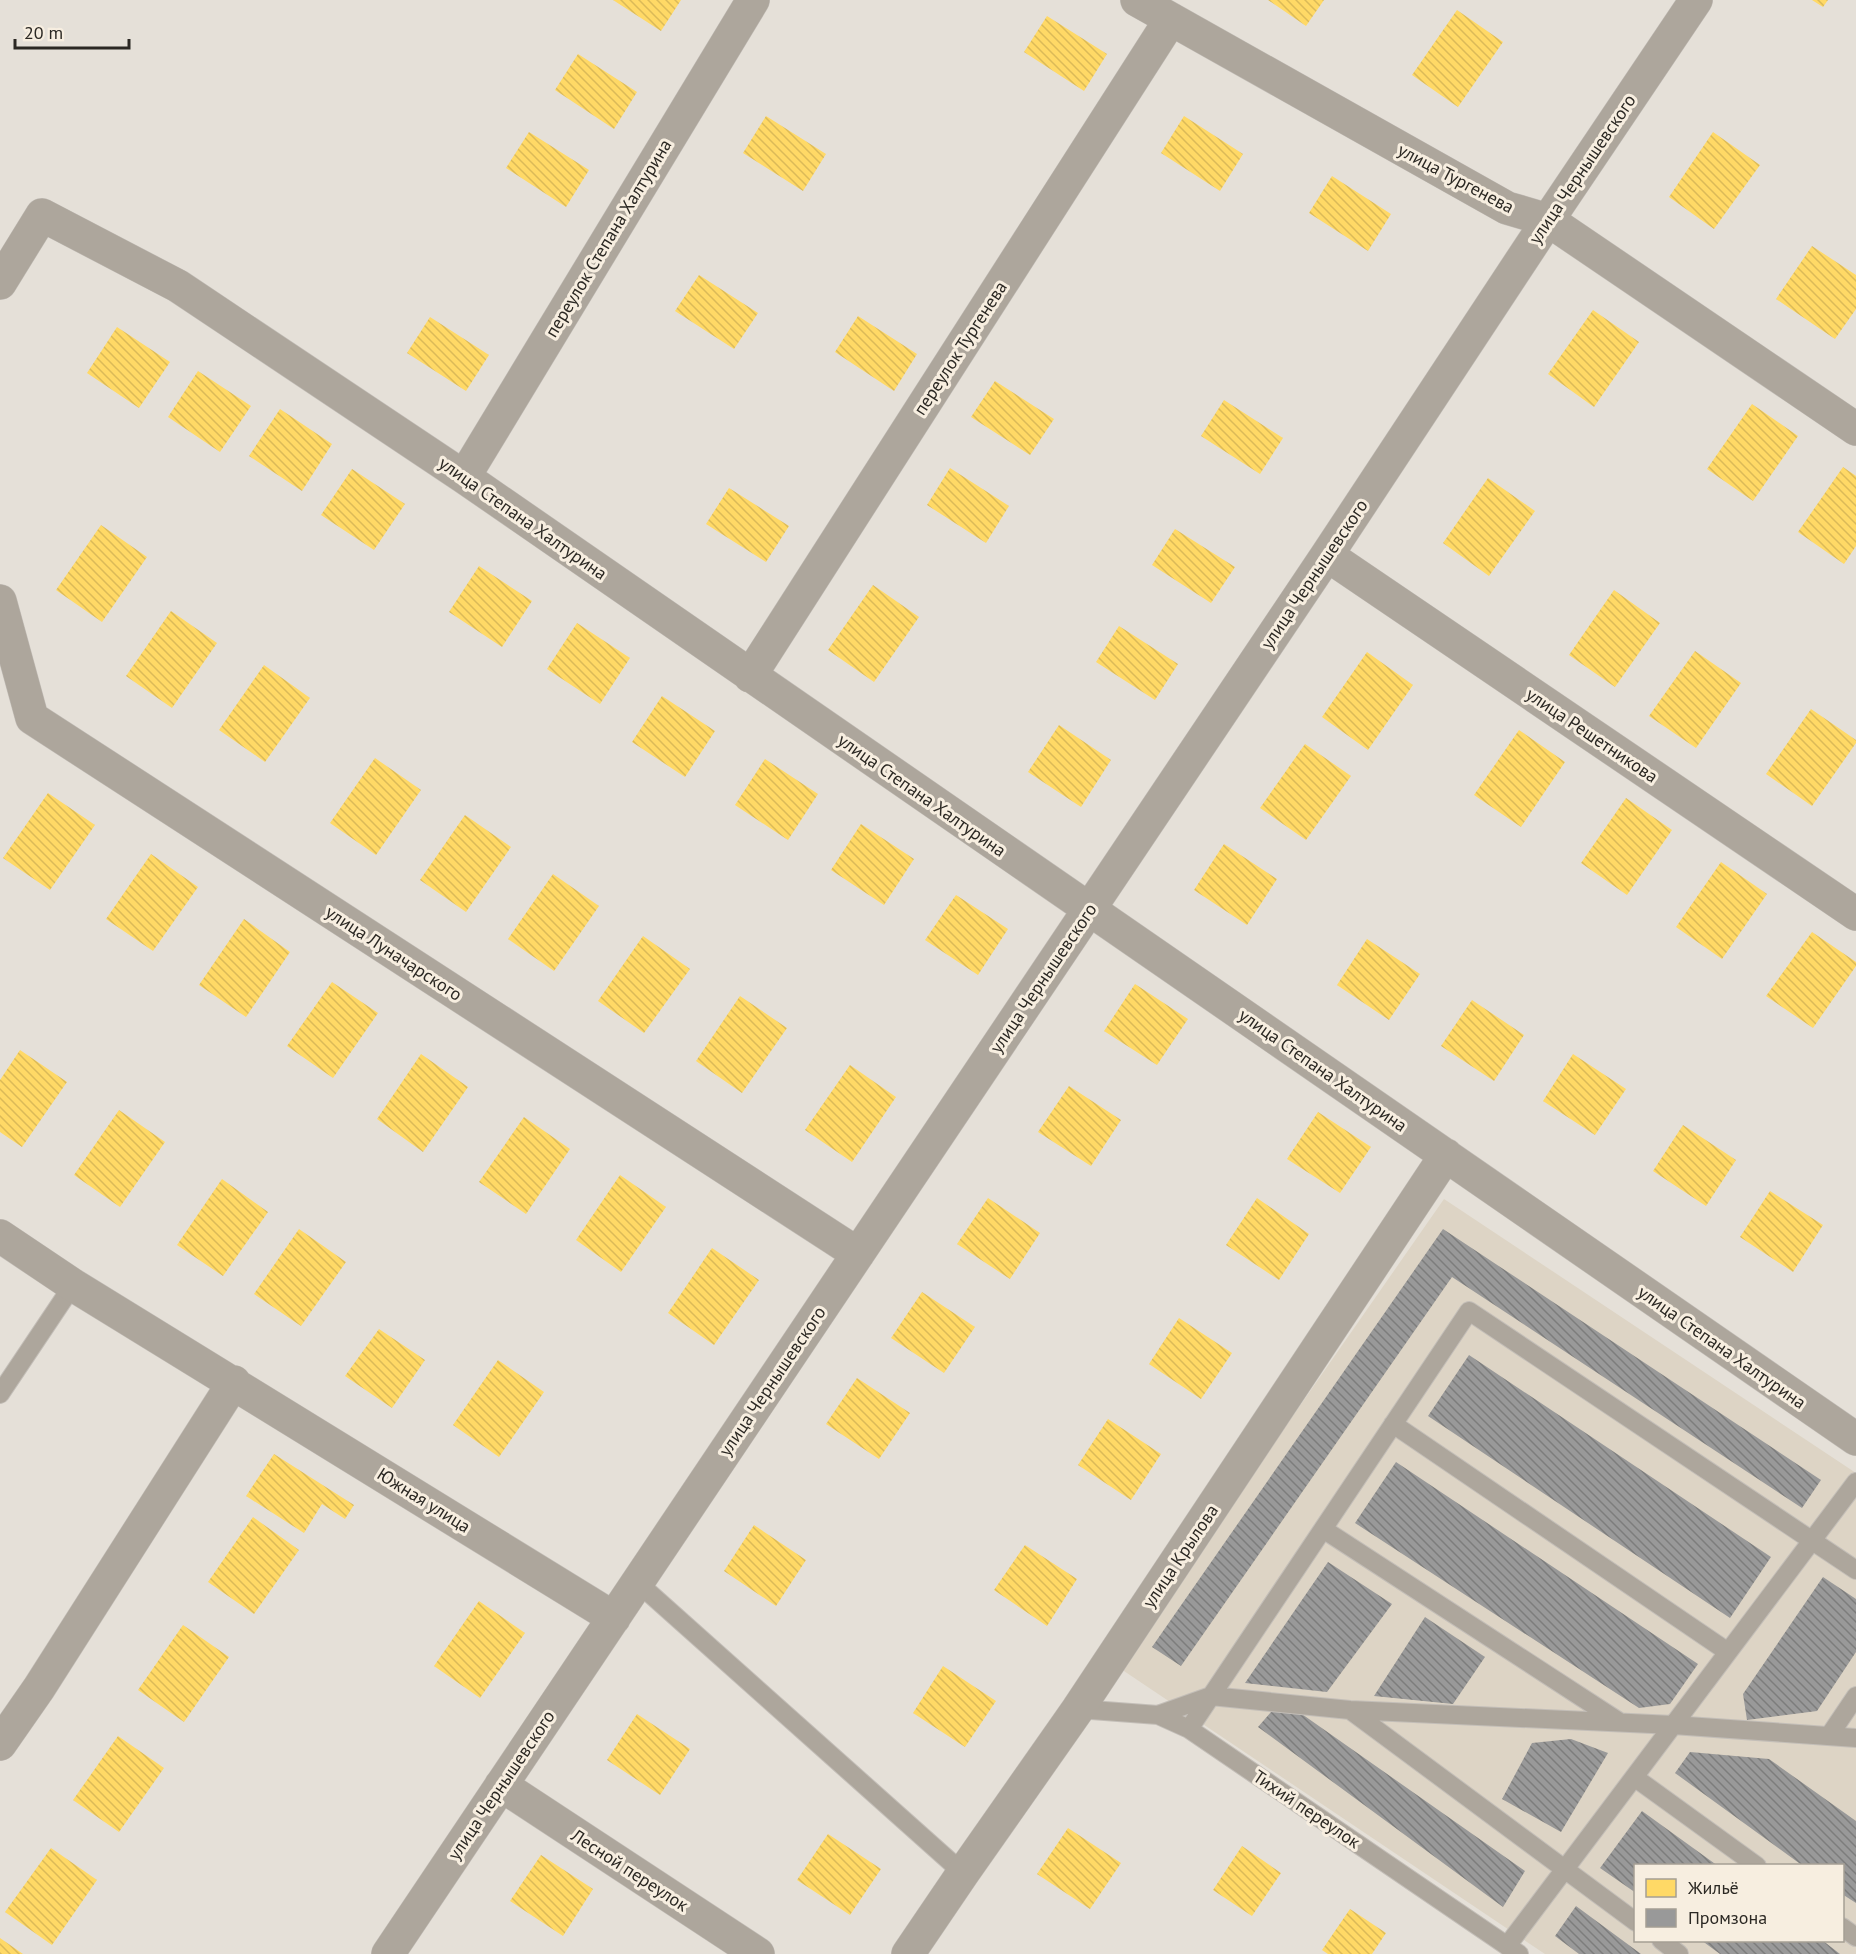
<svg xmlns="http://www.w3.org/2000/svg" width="1856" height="1954" font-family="'PT Sans',sans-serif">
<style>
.built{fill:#ddd4c5;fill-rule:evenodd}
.homes{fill:url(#homes-back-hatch)}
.industry{fill:url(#industry-back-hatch)}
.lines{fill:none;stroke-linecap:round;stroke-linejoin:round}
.lane-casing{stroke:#c3beb8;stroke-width:20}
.street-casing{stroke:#c3beb8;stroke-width:34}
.lane{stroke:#ada69c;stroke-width:18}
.street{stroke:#ada69c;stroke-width:33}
.labels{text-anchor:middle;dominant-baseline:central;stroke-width:6;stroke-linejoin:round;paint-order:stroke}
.street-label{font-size:18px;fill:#2b2823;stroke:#f7eee0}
</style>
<defs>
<pattern id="homes-back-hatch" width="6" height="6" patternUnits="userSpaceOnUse" patternTransform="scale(1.5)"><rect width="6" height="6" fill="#ffd966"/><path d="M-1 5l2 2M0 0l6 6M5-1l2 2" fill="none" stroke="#dbba58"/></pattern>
<pattern id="industry-back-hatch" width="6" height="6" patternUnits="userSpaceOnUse" patternTransform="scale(1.5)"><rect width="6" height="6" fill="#999"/><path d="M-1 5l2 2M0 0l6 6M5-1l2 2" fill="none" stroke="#7d7d7c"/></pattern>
</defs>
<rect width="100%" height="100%" fill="#e5e0d8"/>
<path class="built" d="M1444 1199 1856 1473V1954H1545L1118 1667ZM1636 1866H1842V1940H1636Z"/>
<path class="homes" d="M613 0H681L661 31Z
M1268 0H1324L1306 26Z
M1812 0H1828L1823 7Z
M1457 10 1503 42 1458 107 1412 75Z
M1047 16 1107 54 1084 91 1024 52Z
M578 54 637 92 614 129 555 90Z
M766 116 826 154 803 191 743 153Z
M1184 116 1243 154 1220 191 1161 153Z
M529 132 589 170 566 207 506 168Z
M1713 132 1760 165 1714 229 1669 197Z
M1332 176 1391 214 1368 251 1309 213Z
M1812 246 1856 275V309L1835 339 1776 299Z
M699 275 758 313 734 349 675 311Z
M1593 310 1639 342 1594 407 1548 374Z
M858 316 917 354 894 391 835 352Z
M430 317 489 355 466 391 407 353Z
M117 327 170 362 139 408 87 373Z
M198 371 251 406 220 452 168 417Z
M995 381 1054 419 1030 455 971 417Z
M1224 400 1283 438 1260 474 1201 436Z
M1752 404 1798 436 1753 501 1707 469Z
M280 409 332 444 302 491 249 456Z
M1843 467 1856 476V546L1844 564 1798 532Z
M950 468 1009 506 986 543 927 505Z
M352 469 405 504 374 550 321 515Z
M1488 478 1535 511 1489 576 1443 543Z
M729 488 789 526 766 562 706 524Z
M101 525 147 557 102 622 56 590Z
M1175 529 1235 567 1211 603 1152 565Z
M479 566 532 601 502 647 449 612Z
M873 585 919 617 874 682 828 650Z
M1614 590 1660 623 1615 687 1569 655Z
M171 611 217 643 172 708 126 676Z
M577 623 630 658 600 704 547 669Z
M1119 626 1178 664 1155 700 1096 662Z
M1695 651 1741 683 1696 748 1649 716Z
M1367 652 1413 685 1368 750 1322 717Z
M264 665 310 698 265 762 219 730Z
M662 696 715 731 685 777 632 742Z
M1811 709 1856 740V743L1812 806 1766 774Z
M1059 725 1111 760 1081 807 1028 772Z
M1519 730 1565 762 1521 827 1474 795Z
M1305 744 1351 776 1306 840 1260 808Z
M375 758 421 790 376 855 330 823Z
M765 759 818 794 788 840 735 805Z
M48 793 95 825 50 890 3 858Z
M1626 798 1672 830 1627 895 1581 863Z
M465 815 511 847 466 912 420 880Z
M861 824 914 859 884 905 831 870Z
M1224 844 1277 879 1247 925 1194 890Z
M151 854 198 887 153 951 106 919Z
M1721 862 1767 894 1722 959 1676 927Z
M553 874 599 906 554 971 508 939Z
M956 895 1008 929 978 975 925 940Z
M244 919 290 952 246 1017 199 985Z
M1812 932 1856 962V966L1813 1028 1766 996Z
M643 936 690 969 644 1033 598 1001Z
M1367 939 1420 974 1389 1020 1337 985Z
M332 982 378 1013 333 1078 287 1046Z
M1135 984 1188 1019 1157 1065 1104 1031Z
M740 996 787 1028 742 1093 696 1061Z
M1472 1000 1524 1035 1494 1081 1441 1046Z
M20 1050 67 1082 22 1147 0 1132V1080Z
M421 1054 468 1087 423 1152 377 1119Z
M1573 1054 1626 1089 1595 1135 1543 1101Z
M850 1065 896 1097 852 1162 805 1130Z
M1069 1086 1121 1120 1091 1166 1038 1132Z
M119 1110 165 1142 120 1207 74 1175Z
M1318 1112 1371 1147 1340 1193 1287 1159Z
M524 1117 570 1149 526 1214 479 1182Z
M1683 1125 1736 1160 1706 1206 1653 1171Z
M620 1175 666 1207 621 1272 576 1240Z
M222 1179 268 1212 223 1276 177 1245Z
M1770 1191 1823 1225 1793 1272 1740 1237Z
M988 1198 1040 1233 1010 1279 957 1244Z
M1257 1198 1309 1234 1279 1280 1226 1245Z
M299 1229 346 1262 301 1326 254 1294Z
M712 1248 759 1280 714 1345 668 1313Z
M922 1292 975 1327 944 1373 891 1338Z
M1179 1318 1232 1353 1201 1399 1149 1364Z
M379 1329 425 1360 392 1408 345 1376Z
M498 1360 544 1392 499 1457 453 1425Z
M857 1378 910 1413 879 1459 826 1424Z
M1108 1419 1161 1454 1131 1500 1078 1465Z
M274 1454 354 1505 345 1519 322 1504 304 1533 246 1496Z
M253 1517 299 1550 254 1614 208 1582Z
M754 1525 806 1560 776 1606 724 1571Z
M1025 1545 1077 1579 1047 1626 994 1590Z
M479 1601 525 1633 480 1698 434 1666Z
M183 1625 229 1657 184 1722 138 1690Z
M943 1666 996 1701 965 1747 913 1713Z
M637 1714 690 1749 660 1795 607 1760Z
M118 1736 164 1768 119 1832 73 1800Z
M1068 1828 1121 1863 1090 1909 1037 1874Z
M828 1834 881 1869 850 1915 797 1880Z
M1242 1846 1281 1873 1252 1916 1213 1890Z
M51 1848 97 1880 52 1945 5 1912Z
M541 1855 593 1889 563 1936 510 1901Z
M1350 1909 1386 1933 1372 1954H1328L1322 1950Z
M0 1938 23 1954H0Z"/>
<path class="industry" d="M1443 1229 1821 1480 1802 1508 1452 1277 1181 1666 1152 1647Z
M1469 1355 1771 1557 1730 1618 1428 1416Z
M1396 1462 1698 1664 1670 1704 1639 1708 1355 1523Z
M1328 1562 1392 1604 1327 1692 1245 1683Z
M1823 1577 1856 1599V1652L1817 1711 1747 1720 1743 1694Z
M1425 1617 1485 1657 1453 1704 1374 1696Z
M1271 1712H1299L1525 1871 1503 1907 1258 1727Z
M1571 1739 1608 1753 1561 1832 1502 1799 1532 1743Z
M1690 1752 1769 1759 1856 1821V1903L1842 1894V1866H1803L1675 1773Z
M1642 1811 1718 1866H1636V1893L1600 1868Z
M1576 1906 1641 1954H1579L1555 1936Z
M1701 1940H1822L1840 1954H1720Z"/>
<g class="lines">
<defs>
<path id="lane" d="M0 1394 73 1285
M1393 1424 1728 1652
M1323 1529 1618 1721
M637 1582 963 1873
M1078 1709 1158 1715 1189 1729 1519 1954
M1350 1710 1636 1922
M1158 1715 1211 1696 1350 1710 1673 1725 1856 1738
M1189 1729 1469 1311 1856 1570
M1829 1736 1856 1696
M1634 1777 1757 1866
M1842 1927 1856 1937
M1661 1940 1679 1954
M1507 1946 1856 1482"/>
<path id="street" d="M1137 0 1507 208 1548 220 1856 429
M0 283 42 215 178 286 464 477 1856 1439
M464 477 753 0
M1327 555 1856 914
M0 601 32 718 858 1254
M750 676 1171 19
M0 1236 73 1285 614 1618
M0 1744 39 1688 234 1382
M501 1785 758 1954
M388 1954 1327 555 1548 220 1696 0
M908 1954 963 1873 1078 1709 1446 1155"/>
</defs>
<use href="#lane" class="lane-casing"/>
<use href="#street" class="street-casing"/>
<use href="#lane" class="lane"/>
<use href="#street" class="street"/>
</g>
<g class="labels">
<g class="street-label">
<text transform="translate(1582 169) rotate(-56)">улица Чернышевского</text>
<text transform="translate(1456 178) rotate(28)">улица Тургенева</text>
<text transform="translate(608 238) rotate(-59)">переулок Степана Халтурина</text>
<text transform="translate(960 348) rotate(-57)">переулок Тургенева</text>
<text transform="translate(523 518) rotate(35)">улица Степана Халтурина</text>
<text transform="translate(1314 574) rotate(-56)">улица Чернышевского</text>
<text transform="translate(1592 735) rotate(34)">улица Решетникова</text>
<text transform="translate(922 795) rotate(35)">улица Степана Халтурина</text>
<text transform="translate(394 953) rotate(33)">улица Луначарского</text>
<text transform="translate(1043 978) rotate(-56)">улица Чернышевского</text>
<text transform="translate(1323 1070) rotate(35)">улица Степана Халтурина</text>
<text transform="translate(1722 1347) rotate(35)">улица Степана Халтурина</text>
<text transform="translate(772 1381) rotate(-56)">улица Чернышевского</text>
<text transform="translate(424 1500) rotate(32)">Южная улица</text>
<text transform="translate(1180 1556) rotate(-56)">улица Крылова</text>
<text transform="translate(501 1785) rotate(-56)">улица Чернышевского</text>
<text transform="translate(1307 1809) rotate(34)">Тихий переулок</text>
<text transform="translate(630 1870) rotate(33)">Лесной переулок</text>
</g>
</g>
<rect x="1634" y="1864" width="210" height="78" fill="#f7eee0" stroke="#a59f94" stroke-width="1.5"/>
<rect x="1646" y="1879" width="30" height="18" fill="#ffd966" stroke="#a59f94" stroke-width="1.5"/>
<text x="1688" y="1894" font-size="18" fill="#2b2823">Жильё</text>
<rect x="1646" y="1909" width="30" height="18" fill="#999999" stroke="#a59f94" stroke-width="1.5"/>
<text x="1688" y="1924" font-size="18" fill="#2b2823">Промзона</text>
<path d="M15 39v9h114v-9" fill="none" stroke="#2b2823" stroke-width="3"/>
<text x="24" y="39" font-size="18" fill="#2b2823" stroke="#f7eee0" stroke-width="4.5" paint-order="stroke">20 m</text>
</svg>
